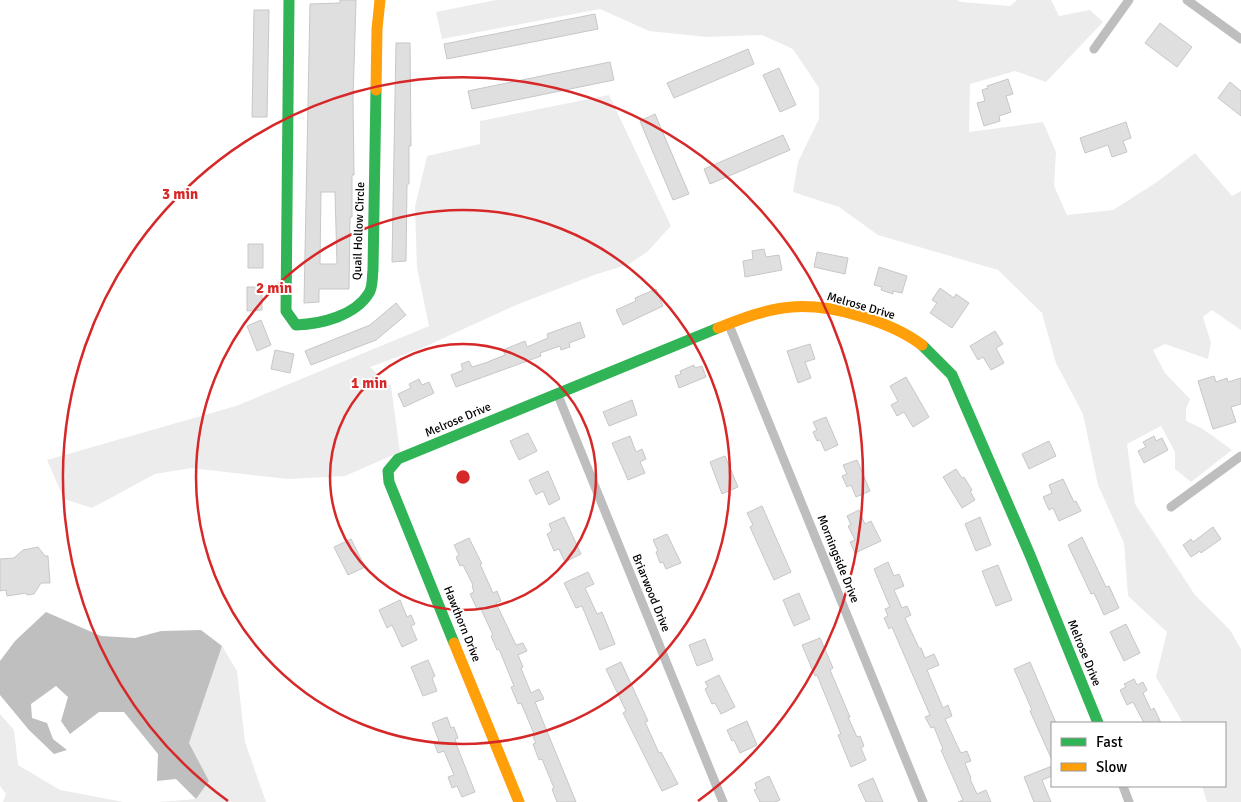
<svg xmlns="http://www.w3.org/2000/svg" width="1241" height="802" font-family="Signika,sans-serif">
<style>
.green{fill:#ececec}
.water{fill:#bfbfbf}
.building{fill:#dfdfdf;stroke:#c7c7c7;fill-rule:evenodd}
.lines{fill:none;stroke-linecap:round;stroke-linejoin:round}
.street{stroke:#bebebe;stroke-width:9}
.fast{stroke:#30b455;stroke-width:11}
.slow{stroke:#ff9f0a;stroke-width:11}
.ring{fill:none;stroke:#d62828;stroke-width:2.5}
.labels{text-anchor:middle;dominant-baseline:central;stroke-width:4;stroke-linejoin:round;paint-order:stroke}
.street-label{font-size:12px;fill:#000;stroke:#fff}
.centre{fill:#d62828;stroke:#fff;stroke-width:2.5}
.ring-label{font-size:15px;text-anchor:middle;font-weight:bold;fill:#d62828;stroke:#fff;stroke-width:4;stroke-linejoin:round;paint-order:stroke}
</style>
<rect width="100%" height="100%" fill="#fff"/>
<path class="green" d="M496 0H957L961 2 1010 6 1017 0H1051L1059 16 1090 10 1103 22 1046 82 1015 71 970 84 969 132 1043 122 1056 152 1054 186 1067 215 1113 210 1157 182 1195 153 1232 196 1241 191V330L1212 310 1203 317 1211 343 1208 359 1165 344 1153 350 1165 373 1190 399 1186 409V421L1203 429 1232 450 1191 482 1175 469V452L1161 426 1127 444 1135 504 1195 595 1230 630 1241 649V802H1207L1202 786H1225V723H1183L1156 677 1167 632 1128 596 1124 543 1098 485 1083 414 1056 363 1042 313 998 270 878 235 839 207 793 192 798 162 819 119V88L793 49 762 35 706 37 649 31 600 9 442 39 436 12Z
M609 95 671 226 647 252 629 264 594 275 516 305 422 348 370 367 391 386 400 452 345 476 287 479 191 468 155 474 92 508 64 499 47 460 236 406 429 326 417 268 415 207 427 156 480 144V121Z
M222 646 237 671 245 742 266 802H158L196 799 209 781 189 743Z
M0 714 14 730 18 765 60 790 124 802H3L6 794 0 786Z"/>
<path class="water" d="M46 612 101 636 135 638 161 631 201 630 222 646 189 743 209 781 196 799 176 779 157 781 158 754 124 712H99L70 734 61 721 68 697 56 686 31 704 32 718 47 723 53 739 67 750 54 754 29 730 0 695V661L15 641Z"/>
<path class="building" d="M340 0H356L353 99 354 175H352V217H350L349 289H319V302L304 303 310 4 340 3ZM321 192H335L337 264H320Z
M254 10H269L267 117H252Z
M595 14 598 29 447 59 444 44Z
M1160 23 1192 47 1177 67 1145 43Z
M396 43H410L411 146H409V184H407L406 261 392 262Z
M748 49 754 64 674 98 667 83Z
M610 62 614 80 472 109 468 91Z
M779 68 796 105 780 112 763 75Z
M1008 79 1013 94 1006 96 1011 112 999 116 1000 121 984 126 977 103 985 101 982 90 988 88 987 86Z
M1230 82 1241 91V116L1218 98Z
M655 114 689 194 673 200 640 121Z
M1126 122 1131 138 1123 141 1127 152 1112 157 1108 145 1085 153 1080 138Z
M783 135 790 150 710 184 704 169Z
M248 244H263V268H248Z
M764 249 766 257 779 255 782 270 745 277 743 261 753 259 752 251Z
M817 252 848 258 845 274 814 267Z
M879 267 907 276 902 293 893 291V294L881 290 882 287 874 285Z
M247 287H262V310L247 311Z
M940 288 954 298 956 294 969 303 952 328 930 313 937 303 932 300Z
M656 289 663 306 623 325 616 310 636 301 635 298Z
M396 303 406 315 376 340 311 365 305 351 370 325Z
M261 320 271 345 257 351 247 326Z
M580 322 585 337 569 343 570 347 561 350 560 346 540 353 541 356 456 387 451 375 463 370 461 364 469 361 472 367 485 363 505 355 503 350 525 341 527 347 548 338 547 334Z
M995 331 1003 344 996 348 1004 363 991 370 983 357 978 360 970 346Z
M810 344 815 359 805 362 811 378 798 383 787 351Z
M275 350 294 354 290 373 271 369Z
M694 365 695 368 702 366 706 377 679 388 675 376 681 374 680 371Z
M1214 376 1216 382 1227 378 1228 382 1241 378V404L1231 407 1236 422 1213 429 1198 381Z
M906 377 929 417 913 427 904 412 897 416 891 405 898 401 890 386Z
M419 379 422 385 429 382 434 393 404 407 398 394 411 388 409 384Z
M632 400 637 415 609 426 603 412Z
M826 417 838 445 825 451 820 440 817 441 813 432 817 430 813 422Z
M528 433 537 451 519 460 510 441Z
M630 436 636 452 642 449 646 459 640 462 645 473 628 480 612 443Z
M1154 436 1156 441 1162 438 1168 450 1144 463 1138 451 1146 447 1143 442Z
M1049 441 1056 456 1029 469 1022 454Z
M725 456 738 487 722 494 710 462Z
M857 460 870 491 856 497 851 485 847 487 842 476 847 474 843 465Z
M956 469 962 478 964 477 972 490 970 491 975 500 962 508 943 477Z
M548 471 560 499 549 505 543 491 536 495 529 480Z
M1063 479 1074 502 1076 501 1081 511 1059 521 1053 508 1049 510 1043 497 1052 493 1049 485Z
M762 506 791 572 774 580 750 527 753 525 747 513Z
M859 510 865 524 871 521 881 541 855 553 850 542 855 540 848 526 851 525 847 516Z
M564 517 581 554 565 562 559 549 554 551 547 534 552 531 549 524Z
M980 517 991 545 976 551 965 524Z
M1213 527 1221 539 1201 553 1200 551 1191 557 1183 545 1191 539 1193 542Z
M667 534 681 563 666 569 663 562 660 563 656 552 658 551 653 540Z
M1082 537 1106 587 1109 586 1119 608 1104 615 1094 593 1091 594 1068 545Z
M469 538 482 564H480L493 593 497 591 501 601 496 603 516 645 523 643 527 651 518 655 523 667 521 668 531 693 539 689 544 699 535 702 576 802H557L552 789 554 788 542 759 539 760 533 744 536 743 533 737 535 736 521 703 518 704 511 687 514 686 499 649 497 650 491 636 493 635 480 607 477 609 470 594 474 592 472 586 473 585 463 565 460 566 456 557 459 555 454 545Z
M351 539 365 567 348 575 334 547Z
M38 547 45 556H48L50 583H41L34 594 27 595 26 593 7 596 6 590 0 591V559L14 558 23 550Z
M888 562 894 576 899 574 904 586 894 590 902 608 907 606 911 615 905 618 919 648H921L925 658 934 654 939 665 927 670 943 708 948 705 952 716 945 719 956 743 961 753 967 751 971 761 965 763 971 778 970 779 977 794 986 790 991 802H958L963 800 941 750 943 749 934 727 931 728 925 717 930 715 892 627 889 629 884 618 888 616 885 609 890 607 874 569Z
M998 565 1012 600 996 606 982 571Z
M588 572 594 584 585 588 597 614 602 612 615 644 600 650 582 606 576 608 564 583Z
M799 593 810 619 794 626 783 600Z
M400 600 407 617 411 615 415 624 411 626 417 640 402 647 392 625 387 628 379 610Z
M1126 624 1140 653 1124 661 1110 632Z
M820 638 833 668 830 670 850 717H848L857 737 860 736 864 746 861 748 866 760 851 767 838 735 841 734 817 675 815 676 802 645Z
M705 639 713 660 697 666 689 645Z
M428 660 435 676 432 678 437 691 423 696 411 667Z
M621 662 648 721 645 722 659 753 661 752 678 784 662 791 623 713 626 711 606 669Z
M1030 662 1056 723H1052V760L1030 711 1032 710 1014 669Z
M719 675 735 707 721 714 715 703 712 704 705 689 708 687 705 682Z
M1134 679 1137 685 1143 682 1147 690 1143 693 1151 710 1154 708 1161 723H1144L1133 702 1127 705 1120 690 1126 687 1124 684Z
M447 717 451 728 454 727 458 738 455 739 457 746 475 792 462 797 457 786 452 788 448 777 454 775 444 751 438 753 434 743 439 741 432 723Z
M747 721 757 745 740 753 734 740 732 741 727 730Z
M1052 766V776L1042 780 1051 802H1034L1024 777Z
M769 776 780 800 775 802H760L754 790 757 789 755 783Z
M873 778 883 802H866L858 785Z"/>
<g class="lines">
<path class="street" d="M1187 0 1241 39
M1094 49 1129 0
M729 325 923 802
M557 393 723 802
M1171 507 1241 456
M1123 786 1129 802"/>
<path class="fast" d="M289 0 286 311 296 325C321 324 355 316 369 293 373 287 372 277 373 270L376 90
M922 345 952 375 1030 555 1098 723
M454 643 389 482 388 471 398 459 718 328"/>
<path class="slow" d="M376 90 377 29 380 0
M718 328C741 319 766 309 792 307 831 304 890 321 922 345
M454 643 519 802"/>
</g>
<g class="ring">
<circle cx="463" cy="477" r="133"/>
<circle cx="463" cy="477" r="267"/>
<path d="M228 801A400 400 0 1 1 698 801"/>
</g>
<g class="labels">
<g class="street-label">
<text transform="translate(359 231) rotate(-88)">Quail Hollow Circle</text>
<text transform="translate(861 306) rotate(16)">Melrose Drive</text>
<text transform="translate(458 420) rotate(-23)">Melrose Drive</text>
<text transform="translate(838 559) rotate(68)">Morningside Drive</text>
<text transform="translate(651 593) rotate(68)">Briarwood Drive</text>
<text transform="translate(462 624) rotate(68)">Hawthorn Drive</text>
<text transform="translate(1084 653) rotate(68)">Melrose Drive</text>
</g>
</g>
<circle cx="463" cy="477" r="8" class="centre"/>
<g class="ring-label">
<text x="180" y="199">3 min</text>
<text x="274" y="293">2 min</text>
<text x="369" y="388">1 min</text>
</g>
<rect x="1051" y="722" width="175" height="65" fill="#ffffff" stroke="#999999"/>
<rect x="1061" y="738" width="25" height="8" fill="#30b455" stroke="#999999"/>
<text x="1096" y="747" font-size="15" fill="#000000">Fast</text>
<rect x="1061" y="763" width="25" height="8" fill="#ff9f0a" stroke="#999999"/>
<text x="1096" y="772" font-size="15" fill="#000000">Slow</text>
</svg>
